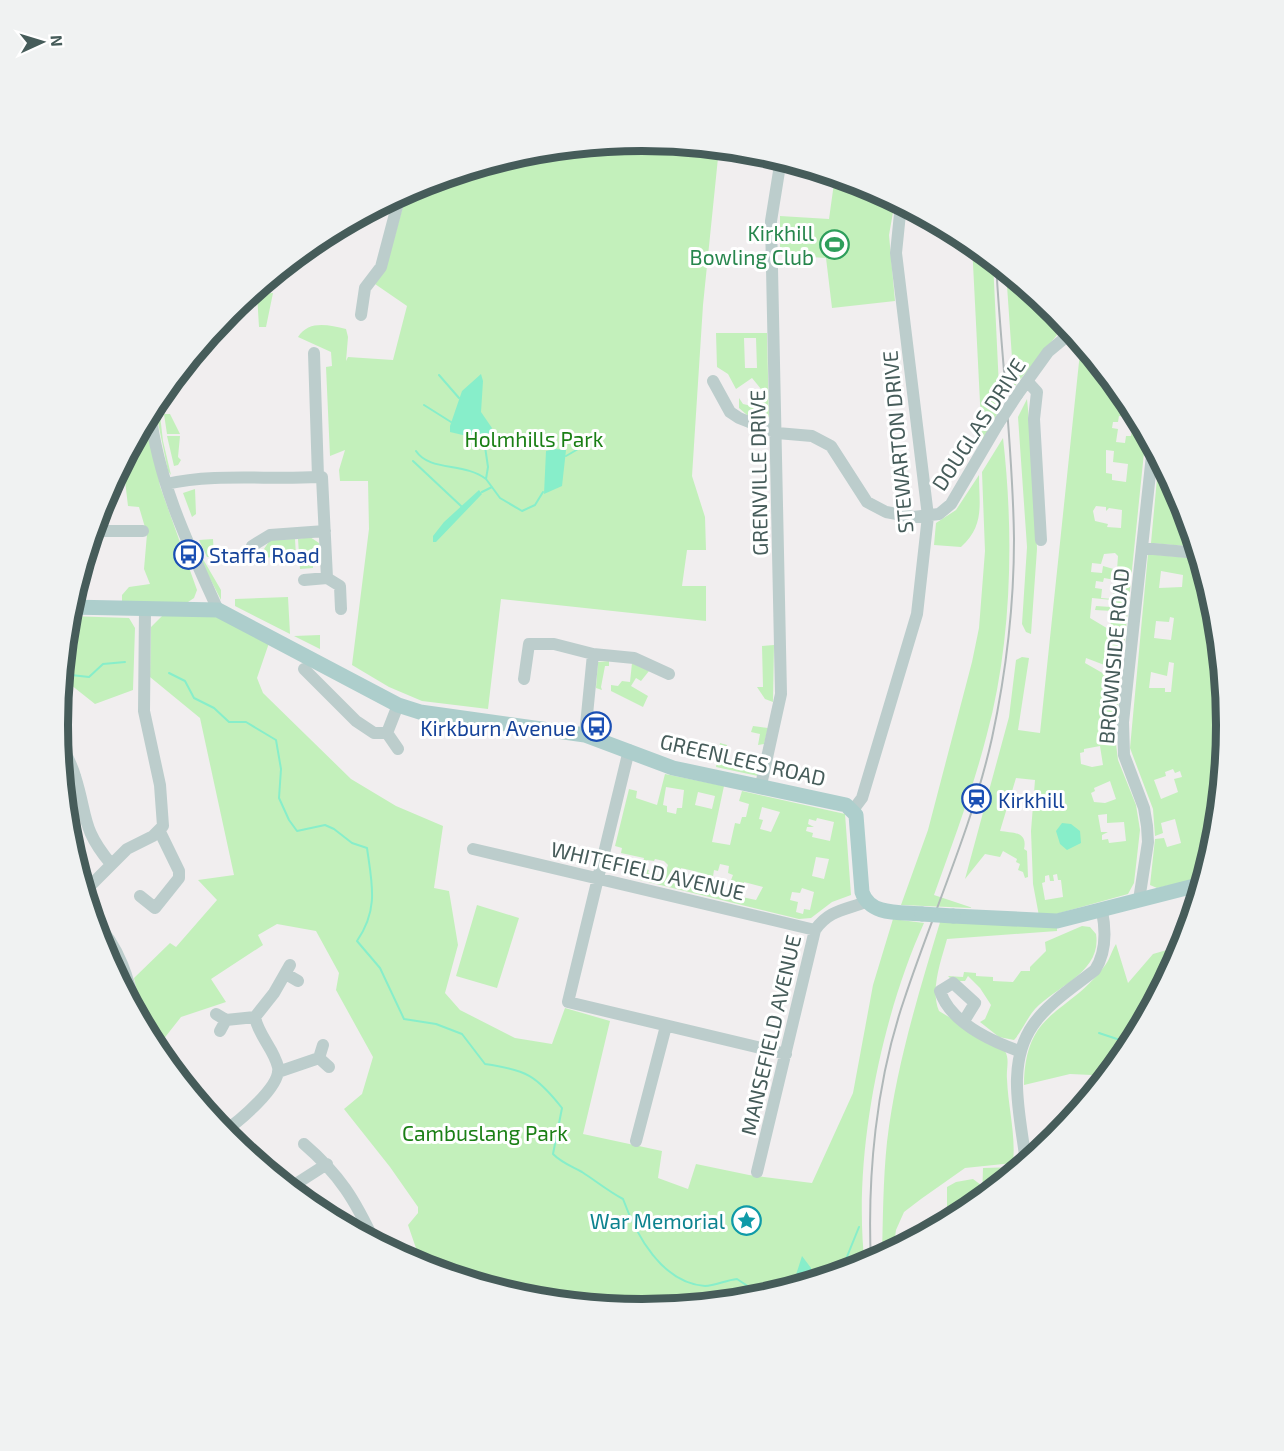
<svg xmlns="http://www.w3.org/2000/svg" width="1284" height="1451" font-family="'Exo 2',sans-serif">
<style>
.green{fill:#c3f0bb;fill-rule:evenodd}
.water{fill:#87eeca}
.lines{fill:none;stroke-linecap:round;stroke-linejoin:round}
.stream{stroke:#87eeca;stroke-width:2}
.minor{stroke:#bccdcc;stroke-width:12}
.major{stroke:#adcecc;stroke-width:15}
.rail{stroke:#b0b8b9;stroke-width:2}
.minor-bridge{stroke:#bccdcc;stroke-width:12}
.major-bridge{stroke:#adcecc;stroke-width:15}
.labels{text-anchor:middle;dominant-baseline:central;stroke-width:6;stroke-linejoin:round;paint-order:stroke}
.leisure-label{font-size:21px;fill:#27864d;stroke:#fff;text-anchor:end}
.street-label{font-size:21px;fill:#465c5a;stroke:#fff}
.park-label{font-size:21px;fill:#1a7f15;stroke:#fff}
.transit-label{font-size:21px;fill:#164399;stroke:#fff;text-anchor:start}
.culture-label{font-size:21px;fill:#0d838f;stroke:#fff;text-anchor:end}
.rim{fill:none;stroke:#465c5a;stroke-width:8}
</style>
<rect width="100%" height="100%" fill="#f1eeef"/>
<path class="green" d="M642 141 719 148 703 305 692 476 705 517 706 550H687L682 586H706V621L501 599 488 709 422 701 389 687 352 665 369 529 368 481H340L339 470 345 450 330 456 326 367 332 366 331 352 298 337C309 320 328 325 346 329L348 337 346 361 348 357 393 360 407 306 375 284 388 261 407 191 418 185 528 152Z
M835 176 866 185 895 201 889 235 895 301 832 308 826 258 780 255V216L829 219Z
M972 244 993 261 1000 409 982 442Z
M1006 271 1052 309 1053 327 1057 335 1014 387Z
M273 293 266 327H259L257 294Z
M716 333H767L769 418 760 404 761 389 752 378 736 389 728 374 717 367ZM744 338H756L757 368H745Z
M1081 343 1105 372 1104 375 1108 376 1129 401 1146 433 1115 736 1118 760 1136 805 1140 830 1134 883 1128 894 1056 914 1039 916 1033 884 1031 831 1035 780 1016 778 1000 831C1012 833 1028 831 1024 849L1027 851 1028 877 1025 878 1023 872 1018 870 1020 864 1016 862 1017 859 1003 851 1000 857 985 854 965 879 1009 717 1016 660 1022 657 1029 658 1018 730 1040 733ZM1119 416 1133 418 1131 436H1126L1125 443 1116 442 1118 429 1112 428 1113 422H1118ZM1106 450 1114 451 1113 462 1128 464 1126 482 1112 480V474L1106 473ZM1096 506 1106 507V511L1109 508 1122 510 1121 528 1107 527 1108 524 1095 521 1093 511ZM1115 553 1118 556 1117 570 1103 566 1102 573 1091 572 1092 563 1101 564 1104 554ZM1104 578 1115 580 1113 599 1101 598 1102 589 1095 588 1096 581 1103 582ZM1092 598 1112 600 1111 607 1096 606 1095 610 1112 611 1110 630 1090 618ZM1086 658 1107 666 1106 675 1085 663ZM1100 746 1103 765 1092 767 1081 764 1080 753 1084 752V749ZM1110 781 1116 799 1105 803 1094 802 1091 793 1095 791 1094 788ZM1107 814V823L1124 822 1126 841 1109 843 1108 839 1102 840V835L1108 832H1101L1098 815ZM1057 874 1058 880H1061L1063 897 1045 900 1042 883 1045 882V876L1049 875 1050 881H1054L1053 875Z
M158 398 163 441 171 475 168 471 154 403Z
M739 398 743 404 756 407 765 419 747 415 739 408Z
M1027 399 1034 472 1037 549 1031 634 1026 632 1022 624 1027 547 1018 417Z
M164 414H170L180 434H167Z
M138 433 148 437 153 446 160 486 197 590 194 598 185 604 122 602V595L129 587 150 584 144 569 147 534 139 507 128 506 124 472 120 468Z
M167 436H180L178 457 181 460 178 465 174 466Z
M1003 438C1014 534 1012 641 987 734 973 789 953 842 934 895L973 908 901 905 928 830 972 662 979 628 985 551 982 472Z
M1159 457 1183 502 1196 547 1151 543Z
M979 475C979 505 985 525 961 547L934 545 936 523 956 510Z
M195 489 196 514 192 517 183 493Z
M310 537 319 543V548H312L313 568 300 569 298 539Z
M213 539 214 557H207L199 540Z
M295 539 296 556 258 558 270 540Z
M200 554 221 590V600L199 557Z
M1148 554 1200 559C1205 577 1213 595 1216 612 1231 695 1229 796 1205 877L1157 888 1150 885 1155 839 1164 838 1167 847 1181 843 1175 819 1161 823 1163 833 1155 836 1153 809 1130 748ZM1161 571 1183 575 1182 587 1159 588ZM1170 617 1174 618 1171 640 1154 638 1156 621 1169 622ZM1169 662 1174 663 1171 692H1165V688H1149L1151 672 1167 676ZM1173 769 1175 773 1180 771 1182 777 1174 779 1178 792 1161 799 1154 780 1166 776 1165 772Z
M288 597 290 634 235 606V599Z
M163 615H216L269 643 257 678 263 693 351 779 396 806 443 826 434 888 449 891 458 945 445 993 460 1010 515 1038 552 1044 565 1008 610 1021 583 1134 662 1151 658 1178 688 1189 696 1164 749 1175 812 1183 853 1093 873 985 893 919 924 923C880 1020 852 1161 865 1266L756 1299 642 1310 528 1299 411 1262 418 1254 408 1225 418 1213V1207L390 1167 344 1109 362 1094 373 1057 336 990 339 973 316 931 277 924 258 935 263 945 211 979 226 1002 181 1017 155 1050 145 1031 134 978 170 943 176 947 217 900 198 880 234 875 200 718 150 677 151 627Z
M68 616 129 618 135 628 133 690 95 704 66 681 61 682Z
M320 635V649L294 636Z
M774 645 773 702 765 699 757 687H763L762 646Z
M609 661V666H605L601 687 602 690 596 688 598 662Z
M632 663 649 671 641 681 636 678 631 686 648 696 643 707 611 691V685L618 686 622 681 630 682Z
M753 726 768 728 764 744 758 745 760 734 751 732Z
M720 743 727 745 726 751 730 752 728 761 753 766 756 754 761 758 758 776 716 767Z
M665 774 724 786 712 842 730 845 735 823 740 824 742 817H746L749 804 739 801 742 791 845 814 851 895 832 902 811 918 799 919 640 880 644 858 621 853 622 848 615 846 629 789 637 791 636 798 657 805ZM666 787 684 790 682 808H677L676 814 667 812V806L663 805ZM698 792 715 796 712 809 695 805ZM762 807 780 812 771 832 760 829 763 820 759 819ZM817 818 834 822 830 841 812 837 813 833 806 831 807 827H814L808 824 809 819 816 821ZM816 857 829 859 824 879 812 876ZM655 859 664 861 668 865 664 877 648 873 649 870 644 868 647 860 654 861ZM720 864 729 866 728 873 733 875 726 893 711 890 714 870 718 871ZM681 868 698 872 695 885 678 881ZM744 882 763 887 756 900 742 897ZM802 888 814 892 810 910 804 909 803 914 796 912 798 902 790 900 792 892 800 893Z
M477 905 519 918 497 988 456 976Z
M941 919 1057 926V931L947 939C941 961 930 990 939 1011L1005 1051C1010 1060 1006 1069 1007 1079 1008 1107 1016 1134 1013 1163L965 1168 921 1199 904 1212 896 1230 893 1251 882 1257C883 1219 883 1180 887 1142 896 1066 919 992 941 919Z
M1082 926 1090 927 1096 934C1102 972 1057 986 1035 1009 1027 1018 1022 1031 1014 1040L999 1037 980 1022 985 1019 991 1005 980 988 968 976 965 981H953L948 976 963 977 964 972 976 973V976L993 977V981L1013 982 1021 971H1030V967L1046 951 1045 942Z
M1116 944 1128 983 1153 954 1184 945 1128 1051 1111 1072 1092 1075 1070 1074 1024 1085C1025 1010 1066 1016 1103 968 1109 962 1111 952 1116 944Z
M1019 1167V1169L982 1199 983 1168Z
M973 1179 981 1185V1201L947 1222V1187L956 1182Z"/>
<path class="water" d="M481 374 483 381 481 412 492 428 484 440 450 432V426L462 391Z
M555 449 566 450 562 486 544 494 546 451Z
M479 490 482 494 436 542H433V536L444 522Z
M1062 823 1071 824 1080 831 1081 843 1067 850 1060 844 1056 831Z
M802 1256 811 1268 814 1282 797 1287 795 1278Z"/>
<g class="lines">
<path class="stream" d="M439 375 459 398
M424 405 451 422
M484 440 488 467 486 479 500 498 522 511 535 505 543 492
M416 451C430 472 464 462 486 479
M566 456 585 445
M413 461 461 506
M482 492 492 487
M169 673 185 681 194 698 214 708 229 722H246L276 740 281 769 279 798 289 820 297 831 325 825 334 829 352 843 367 848C372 884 379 909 357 941L380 968 404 1019 436 1024 462 1034 485 1064C526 1070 536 1075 562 1108L553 1154C562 1163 571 1166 582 1172 596 1181 608 1191 623 1199 636 1235 662 1283 705 1286 715 1286 726 1280 737 1279L764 1297
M62 674 89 677 103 664 125 662
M1099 1033 1120 1040 1134 1039
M840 1274 859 1227"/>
<path class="minor" d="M361 315 365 288 381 267 400 195
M314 353 318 477H322L327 578 340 586 341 609
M713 381 730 412 739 418 777 433 812 436 831 446 867 502 886 512 913 517 939 514 951 504 998 424
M1027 381 1037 392 1034 419 1041 540
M1017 395 1048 352 1072 332
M150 411C158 482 189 546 218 610
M166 484C216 473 267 480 318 477
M93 531H143
M252 546 270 535 325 531
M1142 548 1198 553
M304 580 327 578
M304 669 356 721 374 733H387L398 705
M524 679 529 644H554L593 654 634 658 669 674
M58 728C59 746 70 758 75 776 88 817 81 828 111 864
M387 733 398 749
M585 735 593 654
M629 750 568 1002 786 1054
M761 785 781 694 771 221 781 159
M853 810 862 798 917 614 928 516 896 253 901 204
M473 849 815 930
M84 892 127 849 153 836 163 826 160 785 144 711 145 609
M140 896 155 908 179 878V871L160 832
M1139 900 1148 842 1147 826 1144 808 1124 755 1123 722 1153 446
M93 920C120 946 129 980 137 1016
M286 974 298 981
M216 1014 226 1020 220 1031
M226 1020 255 1017
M964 1021 975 1003 953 983 940 991C950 1022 991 1041 1019 1051
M323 1045 319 1058 329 1067
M278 1072 319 1058
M223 1132C237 1123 282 1086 278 1067 274 1049 258 1035 255 1017L274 993 290 965
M636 1141 666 1026
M304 1144C340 1175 355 1200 375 1243
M1026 1163C1021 1118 1005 1065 1033 1025 1048 1003 1075 986 1095 970 1106 953 1106 931 1102 911
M757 1172 815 930C829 910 845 910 866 902
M288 1189 327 1164"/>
<path class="major" d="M69 607 218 610 398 705 420 712 585 735 673 768 846 805 856 815 862 892C870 916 900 912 922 914
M953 916 1057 921 1202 884"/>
<path class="rail" d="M871 1263C867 1177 876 1082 904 1000 933 912 972 828 992 738 1006 673 1014 605 1014 539 1013 447 1001 355 996 263"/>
<path class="minor-bridge" d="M998 424 1017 395"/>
<path class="major-bridge" d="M922 914 953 916"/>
</g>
<defs>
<symbol id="stadium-ring" viewBox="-11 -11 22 22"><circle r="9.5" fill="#fff" stroke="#2e9e5b" stroke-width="1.5"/><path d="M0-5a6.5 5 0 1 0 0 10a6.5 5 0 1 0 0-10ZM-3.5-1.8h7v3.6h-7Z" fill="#2e9e5b"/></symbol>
<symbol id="bus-ring" viewBox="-11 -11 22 22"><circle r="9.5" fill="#fff" stroke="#1a4fb4" stroke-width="1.5"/><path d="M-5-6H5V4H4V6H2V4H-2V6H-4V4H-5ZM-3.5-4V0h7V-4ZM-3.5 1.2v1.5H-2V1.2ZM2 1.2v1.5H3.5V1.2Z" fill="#1a4fb4"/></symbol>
<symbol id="station-ring" viewBox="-11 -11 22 22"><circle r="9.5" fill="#fff" stroke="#1a4fb4" stroke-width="1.5"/><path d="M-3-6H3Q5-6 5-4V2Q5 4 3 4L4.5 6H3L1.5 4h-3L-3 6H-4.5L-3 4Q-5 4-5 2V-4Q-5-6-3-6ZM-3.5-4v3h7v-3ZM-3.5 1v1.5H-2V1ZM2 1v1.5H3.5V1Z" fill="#1a4fb4"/></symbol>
<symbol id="sight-ring" viewBox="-11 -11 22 22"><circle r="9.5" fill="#fff" stroke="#0f9aa8" stroke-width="1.5"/><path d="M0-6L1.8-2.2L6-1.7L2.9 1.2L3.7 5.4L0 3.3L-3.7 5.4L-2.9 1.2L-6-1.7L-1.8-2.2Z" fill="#0f9aa8"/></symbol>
</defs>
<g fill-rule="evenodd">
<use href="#stadium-ring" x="818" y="228" width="33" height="33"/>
<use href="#bus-ring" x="172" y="538" width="33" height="33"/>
<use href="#bus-ring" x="580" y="710" width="33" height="33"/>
<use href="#station-ring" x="960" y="782" width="33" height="33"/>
<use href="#sight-ring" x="730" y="1204" width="33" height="33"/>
</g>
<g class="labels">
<g class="leisure-label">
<text x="814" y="232">Kirkhill<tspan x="814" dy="24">Bowling Club</tspan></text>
</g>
<g class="street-label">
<text transform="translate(978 424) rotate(-57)">DOUGLAS DRIVE</text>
<text transform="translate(897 442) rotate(-95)">STEWARTON DRIVE</text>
<text transform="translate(758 473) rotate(-91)">GRENVILLE DRIVE</text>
<text transform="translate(1113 656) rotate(-85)">BROWNSIDE ROAD</text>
<text transform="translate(743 759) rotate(13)">GREENLEES ROAD</text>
<text transform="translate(648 870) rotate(13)">WHITEFIELD AVENUE</text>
<text transform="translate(770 1035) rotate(-77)">MANSEFIELD AVENUE</text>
</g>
<g class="park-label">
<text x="534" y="438">Holmhills Park</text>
<text x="485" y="1132">Cambuslang Park</text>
</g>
<g class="transit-label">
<text x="209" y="554">Staffa Road</text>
<text x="576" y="727" text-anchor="end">Kirkburn Avenue</text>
<text x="998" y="799">Kirkhill</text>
</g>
<g class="culture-label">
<text x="725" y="1220">War Memorial</text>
</g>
</g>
<path d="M0 0H1284V1451H0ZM68 725a574 574 0 1 1 1148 0a574 574 0 1 1-1148 0Z" fill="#f0f2f2" fill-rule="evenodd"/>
<path class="rim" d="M68 725a574 574 0 1 1 1148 0a574 574 0 1 1-1148 0Z"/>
<g transform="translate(42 42) rotate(86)" stroke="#ffffff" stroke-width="4.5" paint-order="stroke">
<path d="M0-4.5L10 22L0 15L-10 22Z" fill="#465c5a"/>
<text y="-9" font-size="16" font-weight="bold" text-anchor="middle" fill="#465c5a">N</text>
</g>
</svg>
